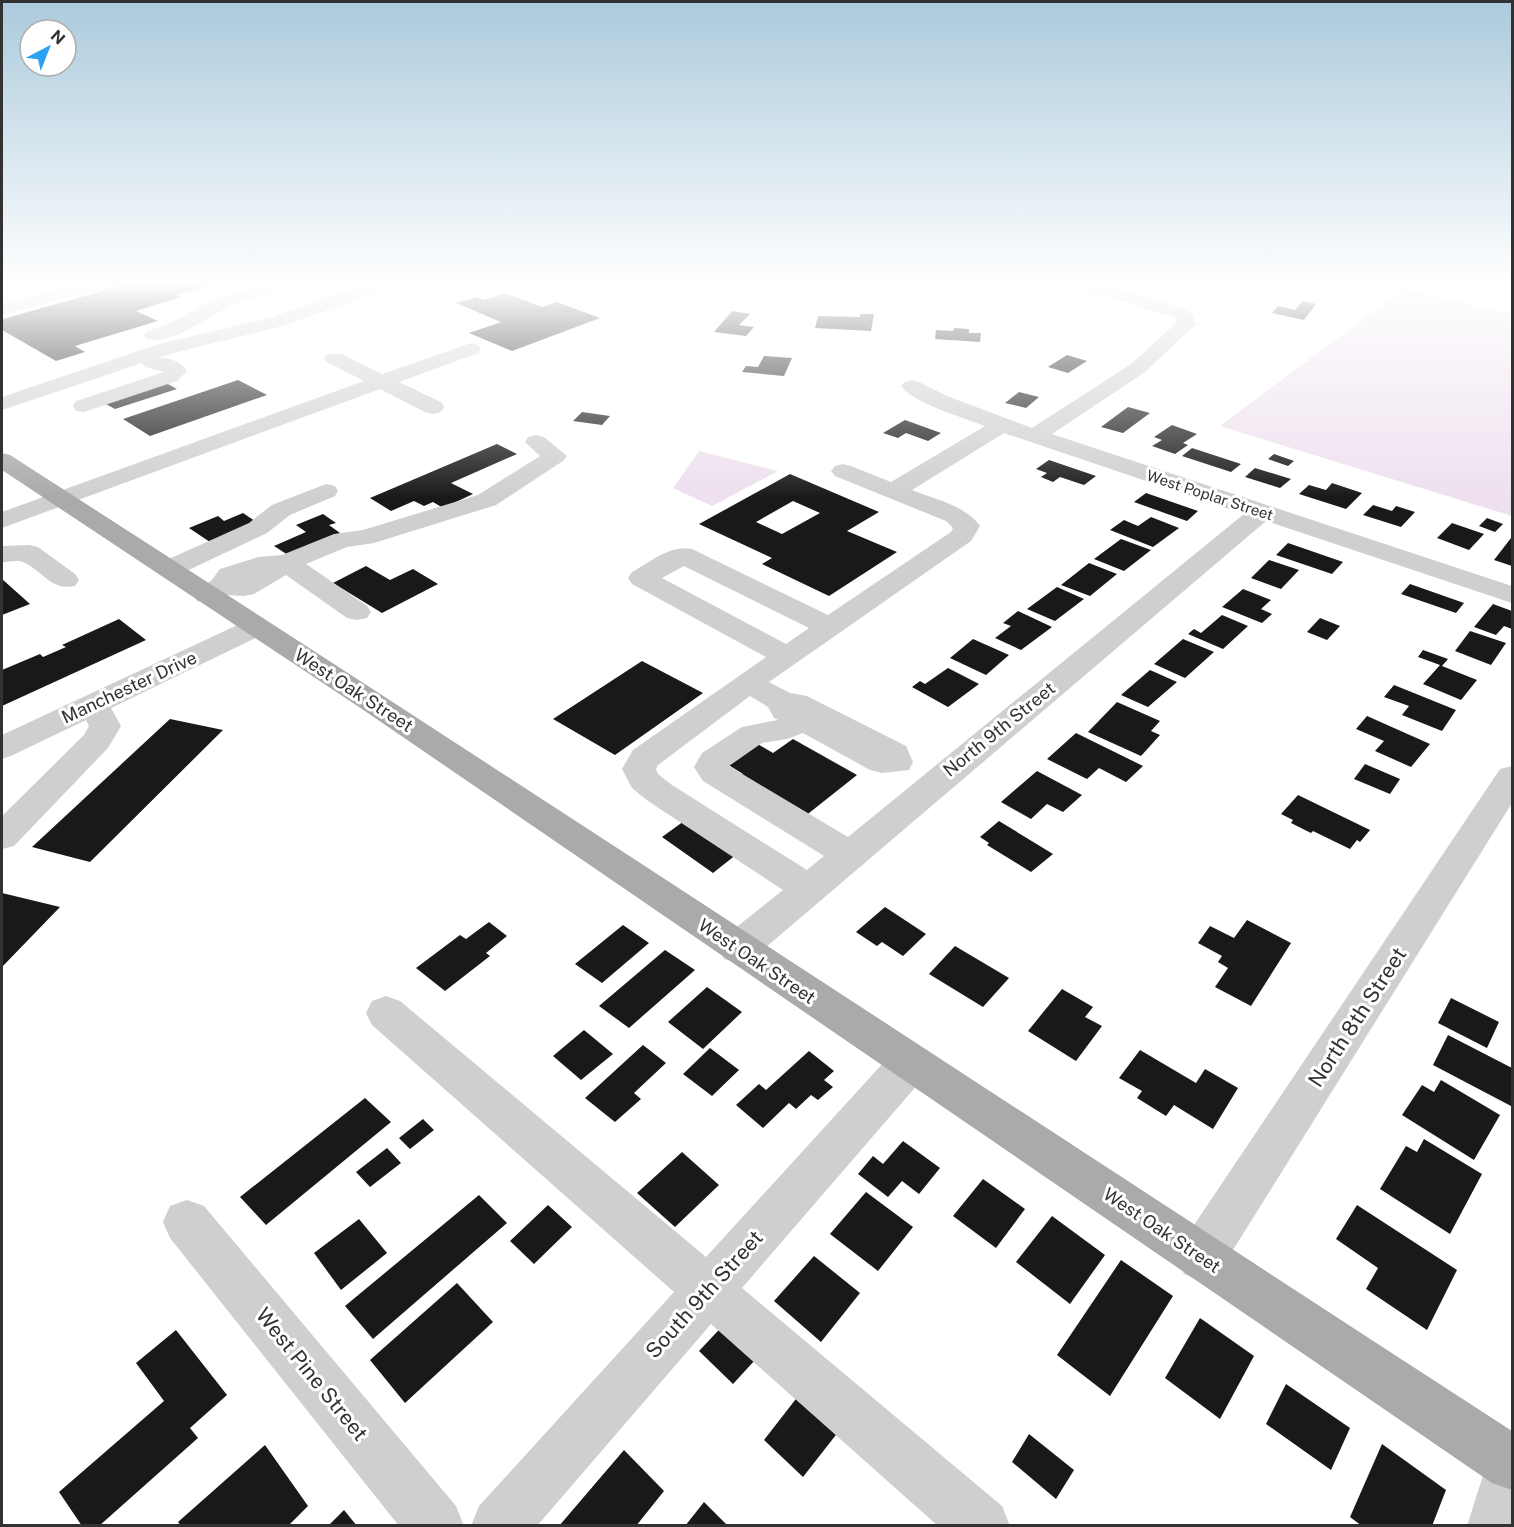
<svg xmlns="http://www.w3.org/2000/svg" width="1514" height="1527" font-family="'Public Sans',sans-serif">
<style>
.green{fill:#eee0ef}
.building{fill:#191919;fill-rule:evenodd}
.lines{fill:none;stroke-linecap:round;stroke-linejoin:round}
.minor{fill:#cfcfcf;fill-rule:evenodd}
.major{fill:#aaa;fill-rule:evenodd}
.labels{text-anchor:middle;dominant-baseline:central;stroke-width:6;stroke-linejoin:round;paint-order:stroke}
.far-street-label{font-size:15px;fill:#323232;stroke:#fff}
.street-label{font-size:18px;fill:#323232;stroke:#fff}
.near-street-label{font-size:21px;fill:#323232;stroke:#fff}
</style>
<rect width="100%" height="100%" fill="#fff"/>
<path class="green" d="M1404 289 1512 314V516L1220 426Z
M699 451 778 471 712 506 673 488Z"/>
<path class="building" d="M127 284 210 285 176 295 181 297 136 311 158 321 75 346 85 352 56 361 2 330 3 319Z
M505 293 542 307 557 302 600 318 512 351 469 333 501 322 456 303 476 297 484 300Z
M1303 301 1316 304 1304 320 1272 313 1278 306 1295 310Z
M732 311 750 314 739 325 754 327 746 336 714 332Z
M860 314H874L871 331 815 328 818 316 860 317Z
M954 328 969 329V333H981L980 342 935 339 936 330 953 331Z
M1067 355 1087 361 1068 373 1048 367Z
M764 356 792 358 784 376 742 372 746 366 758 367Z
M238 380 267 395 150 436 123 419Z
M164 382 177 389 115 409 104 403Z
M1019 392 1039 397 1026 408 1005 403Z
M1128 407 1150 413 1123 433 1101 427Z
M582 412 610 416 602 425 573 421Z
M905 420 941 433 928 441 906 433 898 438 883 433Z
M1172 425 1197 434 1183 443 1188 445 1175 454 1152 446 1162 440 1154 437Z
M497 444 517 454 451 483 473 494 443 508 433 502 424 506 414 501 391 511 370 498Z
M1192 448 1241 464 1231 472 1182 456Z
M1274 454 1294 461 1288 466 1268 459Z
M1049 460 1096 476 1084 485 1060 477 1053 482 1041 477 1047 473 1036 469Z
M1255 468 1291 479 1280 488 1245 477Z
M790 474 879 512 847 531 897 552 829 596 762 564 772 558 699 524ZM793 501 820 513 782 534 756 522Z
M1332 483 1362 493 1346 509 1299 494 1309 485 1326 490Z
M1146 493 1198 511 1187 521 1134 502Z
M1373 505 1392 511 1396 506 1415 512 1401 527 1363 515Z
M243 513 258 523 210 542 189 528 218 516 224 521Z
M323 514 336 523 329 525 340 533 288 555 274 546 306 532 296 525Z
M1151 517 1179 528 1153 547 1110 530 1124 520 1138 526Z
M1487 518 1503 524 1495 532 1479 526Z
M1452 523 1484 534 1469 550 1437 538Z
M1511 538 1512 539V566L1494 560Z
M1121 539 1151 550 1124 571 1094 559Z
M1288 543 1343 562 1332 574 1276 555Z
M1269 560 1299 570 1281 589 1251 578Z
M1089 563 1117 574 1090 596 1061 585Z
M366 566 390 580 413 569 438 584 382 613 333 583Z
M2 579 30 604 2 615Z
M1410 584 1464 603 1456 613 1401 594Z
M1057 587 1084 599 1055 621 1027 609Z
M1243 589 1271 600 1261 609 1272 614 1262 623 1222 607Z
M1493 604 1512 611V629L1504 626 1496 635 1474 627Z
M1018 611 1052 627 1021 650 995 638 1011 626 1003 623Z
M1222 615 1248 626 1223 649 1188 634 1194 629 1201 633Z
M1320 618 1340 626 1327 640 1307 632Z
M119 619 146 640 2 706V670L40 654 43 657 66 647 62 645Z
M1470 631 1506 643 1491 665 1455 651Z
M973 639 1009 655 986 675 950 658Z
M1183 639 1214 652 1185 678 1154 664Z
M1423 650 1448 659 1442 666 1477 680 1461 700 1423 684 1440 665 1418 657Z
M642 661 703 693 615 755 553 719Z
M948 668 979 684 948 707 912 687 920 681 925 684Z
M1150 670 1177 682 1148 707 1121 695Z
M1394 685 1456 710 1442 731 1402 715 1409 706 1384 697Z
M1117 702 1160 721 1151 731 1160 735 1141 756 1088 732Z
M1367 716 1430 744 1411 767 1375 751 1384 741 1356 729Z
M170 719 223 730 90 862 32 847Z
M1076 733 1143 766 1126 782 1099 768 1087 779 1047 759Z
M793 739 857 775 804 817 739 777 743 774 727 764 756 743 773 753Z
M1365 764 1400 779 1390 794 1354 779Z
M1037 771 1082 795 1063 812 1047 804 1031 819 1001 802Z
M1298 795 1370 830 1360 842 1357 840 1350 849 1313 831 1311 833 1291 823 1293 820 1281 814Z
M691 816 742 850 713 873 662 837Z
M999 821 1053 854 1031 872 987 845 989 843 980 837Z
M2 893 60 907 2 967Z
M885 907 926 934 903 956 882 942 877 946 856 932Z
M1247 920 1291 943 1251 1006 1215 987 1228 968 1218 962 1222 956 1198 943 1210 926 1234 938Z
M489 922 507 936 486 953 490 956 445 991 416 968 460 935 466 939Z
M623 925 649 943 602 983 575 964Z
M955 946 1009 978 983 1007 929 974Z
M665 950 695 970 629 1028 599 1006Z
M707 987 742 1012 703 1049 668 1022Z
M1062 989 1093 1007 1085 1017 1102 1026 1076 1061 1028 1031Z
M1451 998 1499 1022 1487 1048 1438 1023Z
M584 1030 613 1054 581 1080 553 1056Z
M1448 1035 1512 1068 1511 1106 1433 1065Z
M643 1045 666 1063 634 1093 641 1099 615 1122 585 1098Z
M710 1048 739 1070 712 1096 683 1074Z
M1140 1050 1196 1083 1205 1069 1238 1088 1213 1129 1174 1105 1166 1116 1137 1098 1142 1091 1119 1078Z
M809 1051 834 1071 824 1080 833 1087 818 1100 811 1095 796 1109 789 1103 763 1128 736 1105 759 1084 766 1090Z
M1441 1080 1500 1115 1474 1160 1402 1115 1422 1085 1434 1092Z
M365 1098 391 1122 266 1225 240 1197Z
M423 1119 434 1130 410 1149 399 1138Z
M1424 1139 1482 1174 1450 1234 1380 1189 1406 1146 1417 1152Z
M903 1141 940 1168 919 1194 902 1181 888 1197 858 1174 873 1156 883 1164Z
M387 1148 401 1163 370 1187 356 1172Z
M682 1152 719 1185 675 1227 637 1193Z
M983 1179 1025 1209 996 1248 953 1216Z
M866 1192 913 1227 878 1271 830 1234Z
M479 1195 507 1223 373 1339 345 1306Z
M548 1205 572 1227 534 1264 510 1241Z
M1357 1205 1457 1270 1427 1330 1366 1289 1378 1268 1336 1239Z
M1052 1216 1105 1255 1070 1304 1016 1262Z
M359 1219 387 1253 341 1290 314 1253Z
M814 1256 860 1293 821 1342 774 1301Z
M1121 1260 1173 1296 1110 1396 1057 1355Z
M457 1283 493 1322 405 1403 370 1360Z
M731 1317 766 1348 733 1384 699 1351Z
M1200 1318 1254 1356 1220 1419 1165 1378Z
M176 1330 227 1395 190 1428 198 1438 99 1526H82L59 1492 164 1401 136 1363Z
M1286 1384 1350 1428 1331 1470 1266 1424Z
M799 1395 839 1431 803 1477 764 1440Z
M1029 1434 1074 1470 1056 1499 1012 1462Z
M1382 1444 1446 1490 1432 1526H1362L1350 1517Z
M265 1445 308 1506 288 1526H181L178 1522Z
M624 1450 664 1491 636 1526H559Z
M704 1502 728 1526H685Z
M344 1510 357 1526H328Z"/>
<g class="lines">
<path class="minor" d="M78 284H108L105 288 2 315V304Z
M260 284H286L283 288C264 295 243 300 225 309 204 319 171 345 147 339L144 335 147 331 166 325 213 300Z
M364 284H390L387 288 286 325 158 357C169 358 181 361 187 371L177 381 84 412 76 411 73 406 76 401 164 372 145 367 142 363 2 410V397L159 344 273 317Z
M1076 284H1104L1190 311 1196 324 1145 372 1052 434 1512 586V603L1266 521 752 959 738 963 724 959 719 948 724 937 783 890 648 801 632 788 622 769 633 750 766 657 632 584 628 578 632 572C650 562 671 544 692 549L828 615 951 532 953 528 946 521 835 476 831 471 835 466 843 464 851 466 891 482 985 426C964 418 913 403 901 386L905 382 912 380 919 382 947 396 1032 428 1131 364 1176 323 1175 318 1163 314 1079 288ZM1004 433 1244 514 848 837 729 766 762 743 787 739 803 733 870 770 882 773 909 770 913 762 906 746 807 696 790 693 769 682 971 541 980 526C965 505 934 499 912 490ZM684 566 809 628 786 644 662 578ZM750 696 768 707 774 718 778 720 742 727 702 753 694 767 703 781 824 856 807 870 672 785 658 774 656 769 658 765Z
M471 343 478 345 481 349 478 353 399 382 441 402 444 407 441 412 433 414 425 412 380 389 2 528V512L364 381 327 362 324 358 327 354H341L382 374Z
M536 435 544 437 567 456 563 461 496 505 374 543 347 547 306 564 367 606 371 612 367 618 357 620 347 618 286 575 254 594 244 596 226 595 207 603 197 601 193 595 197 589 211 581 220 569 258 557 282 555 334 534 363 530 478 495 540 456 525 442 528 437Z
M326 484 335 486 338 491 335 496 290 515 267 533 178 575 169 577 160 575 156 569 160 563 249 523 272 505Z
M29 545 38 547 75 574 79 580 75 586C52 591 43 572 25 563 19 559 9 562 2 562V546Z
M256 618 266 621 270 627 266 633 111 708 121 726 108 748 14 846 2 849V816L84 735 89 726 86 720 13 755 2 759V735L246 621Z
M1512 766V803L1218 1274 1201 1281 1184 1274 1177 1257 1184 1240 1500 769Z
M386 996 400 1001 706 1257 895 1050 910 1045 925 1050 931 1063 925 1076 742 1288 1002 1506 1010 1526H938L711 1324 537 1526H471L479 1506 674 1292 372 1025 366 1013 372 1001Z
M187 1200 204 1206 456 1506 464 1526H399L170 1238 163 1222 170 1206Z
M1512 1439V1526H1467L1492 1447Z"/>
<path class="major" d="M2 453 10 455C513 778 1011 1106 1512 1431V1490L1492 1483 362 709 2 470Z"/>
</g>
<linearGradient id="sky" x2="0" y2="1"><stop stop-color="#abcadc"/><stop offset="0.57" stop-color="#fff"/><stop offset="1" stop-color="#fff" stop-opacity="0"/></linearGradient>
<rect width="1514" height="498" fill="url(#sky)"/>
<g class="labels">
<g class="far-street-label">
<text transform="translate(1210 495) rotate(18)">West Poplar Street</text>
</g>
<g class="street-label">
<text transform="translate(129 687) rotate(-25)">Manchester Drive</text>
<text transform="translate(354 690) rotate(33)">West Oak Street</text>
<text transform="translate(999 729) rotate(-39)">North 9th Street</text>
<text transform="translate(757 961) rotate(34)">West Oak Street</text>
<text transform="translate(1162 1230) rotate(34)">West Oak Street</text>
</g>
<g class="near-street-label">
<text transform="translate(1357 1017) rotate(-57)">North 8th Street</text>
<text transform="translate(704 1294) rotate(-48)">South 9th Street</text>
<text transform="translate(312 1374) rotate(51)">West Pine Street</text>
</g>
</g>
<rect width="1514" height="1527" fill="none" stroke="#323232" stroke-width="6"/>
<g transform="translate(48 48) rotate(42)"><circle r="28" fill="#ffffff" stroke="#adadad" stroke-width="1.5"/>
<path d="M0-4.5L10 22L0 15L-10 22Z" fill="#2ba1f2"/>
<text y="-9" font-size="16" font-weight="bold" text-anchor="middle" fill="#323232">N</text>
</g>
</svg>
